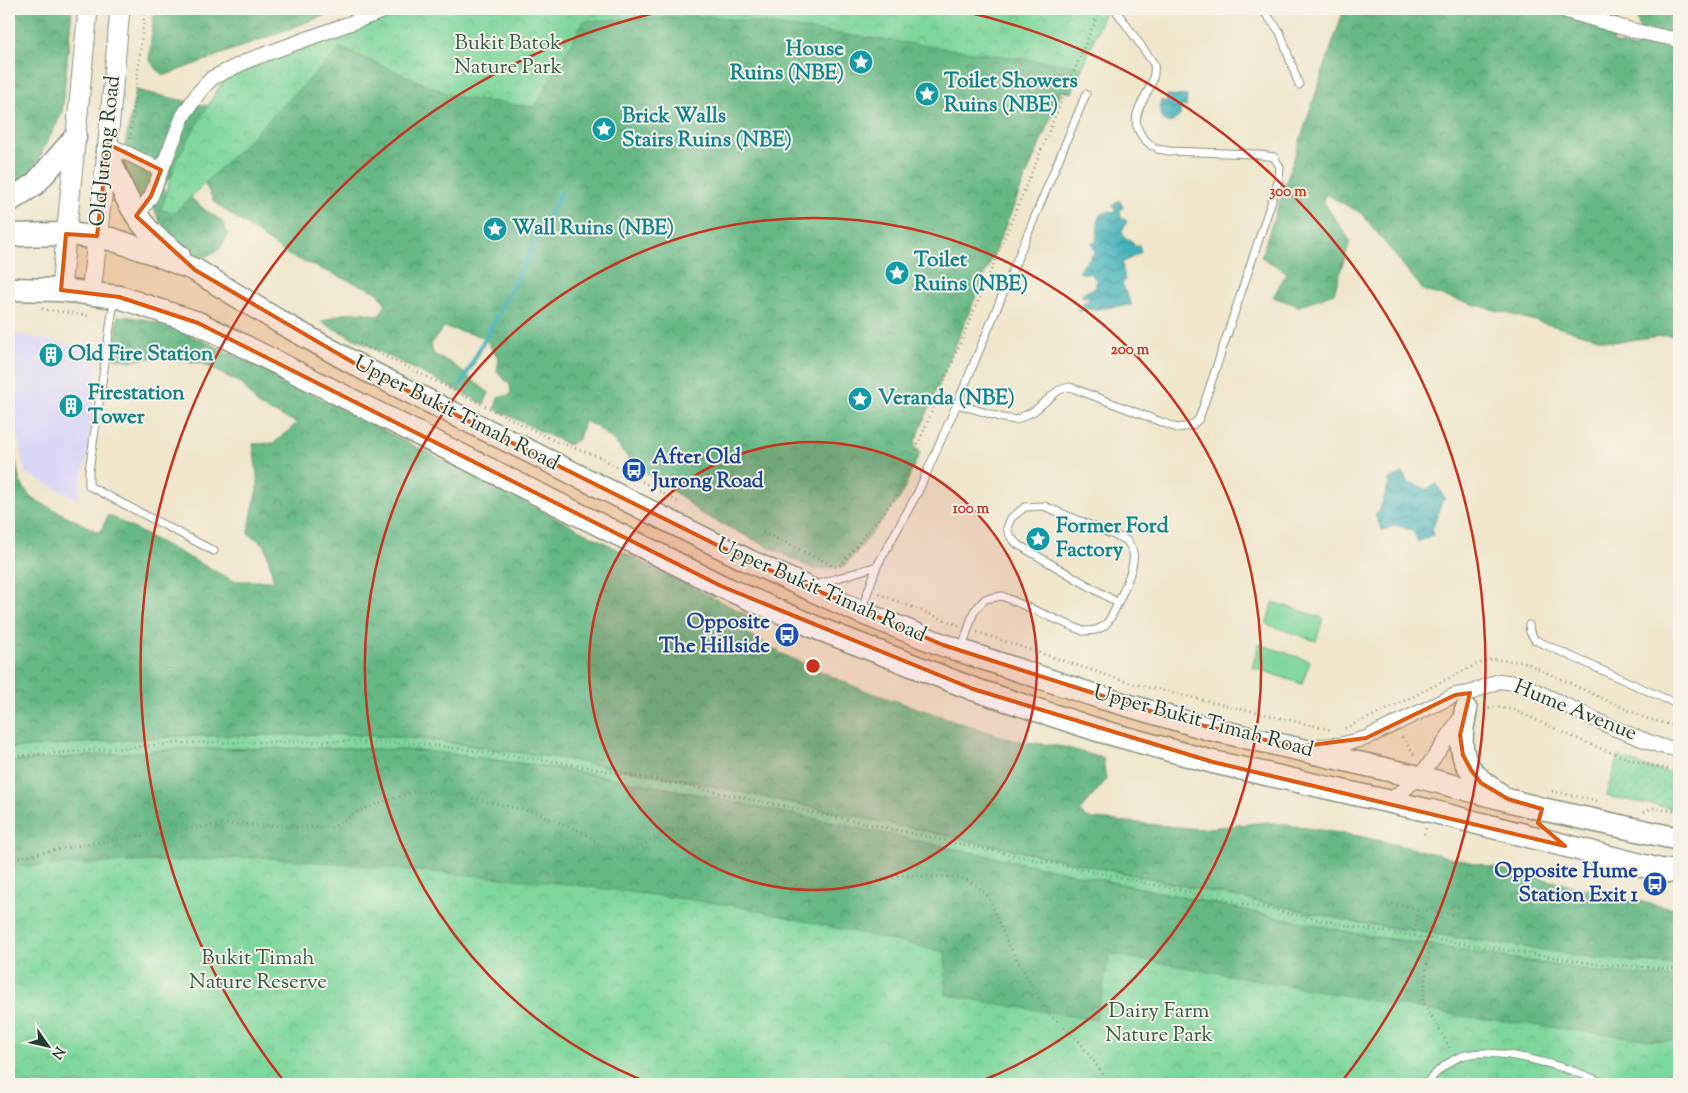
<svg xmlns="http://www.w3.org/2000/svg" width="1688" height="1093" font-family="'Sorts Mill Goudy',serif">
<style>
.built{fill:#dbd6f7}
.grass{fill:url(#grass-dots);stroke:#4e8a68}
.forest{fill:url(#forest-crowns);stroke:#427a5c}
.park{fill:url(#park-crowns);stroke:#4e8a68}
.pitch{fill:#7ed79c;stroke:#4e8a68}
.water{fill:url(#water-waves);stroke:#307877}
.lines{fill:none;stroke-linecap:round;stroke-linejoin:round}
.stream{stroke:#42b2ba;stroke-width:4.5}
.service-casing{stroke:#889280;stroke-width:9}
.minor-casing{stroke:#889280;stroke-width:16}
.secondary-casing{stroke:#889280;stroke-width:21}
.trunk-casing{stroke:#889280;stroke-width:25}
.path{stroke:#889280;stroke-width:2.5;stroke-dasharray:1 4;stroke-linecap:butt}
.service{stroke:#fff;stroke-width:7}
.minor{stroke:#fff;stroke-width:14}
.secondary{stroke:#fff;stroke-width:19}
.trunk{stroke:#fff;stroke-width:22}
.path-bridge{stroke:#889280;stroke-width:2.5;stroke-dasharray:1 4;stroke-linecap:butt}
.marked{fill:#de580e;fill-opacity:0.2;stroke:#de580e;stroke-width:4;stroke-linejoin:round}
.ring{fill:none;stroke:#c8321e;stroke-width:2.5}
.labels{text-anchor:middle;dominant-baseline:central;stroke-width:4;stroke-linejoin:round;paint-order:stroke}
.park-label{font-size:21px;fill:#325c49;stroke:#f7f3e8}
.culture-label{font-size:21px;font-weight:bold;fill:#0d838f;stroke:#f7f3e8;text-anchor:start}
.street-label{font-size:21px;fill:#1f3d34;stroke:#f7f3e8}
.transit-label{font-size:21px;font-weight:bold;fill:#164399;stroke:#f7f3e8;text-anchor:end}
.centre{fill:#c8321e;stroke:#f7f3e8;stroke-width:2.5}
.ring-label{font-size:15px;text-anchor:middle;font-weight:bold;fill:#c8321e;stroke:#f7f3e8;stroke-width:4;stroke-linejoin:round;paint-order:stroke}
</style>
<defs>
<pattern id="grass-dots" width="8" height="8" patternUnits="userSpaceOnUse" patternTransform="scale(1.25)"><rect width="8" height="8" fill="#7ed79c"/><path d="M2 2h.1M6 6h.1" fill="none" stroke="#6cb987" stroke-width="1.8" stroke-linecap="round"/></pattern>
<pattern id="forest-crowns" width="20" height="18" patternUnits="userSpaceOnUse" patternTransform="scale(1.25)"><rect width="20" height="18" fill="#66b884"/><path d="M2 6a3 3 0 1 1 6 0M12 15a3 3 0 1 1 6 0" fill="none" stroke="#53976d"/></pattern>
<pattern id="park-crowns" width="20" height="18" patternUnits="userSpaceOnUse" patternTransform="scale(1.25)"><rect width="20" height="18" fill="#7ed79c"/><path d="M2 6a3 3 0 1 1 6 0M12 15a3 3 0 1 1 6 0" fill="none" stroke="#6cb987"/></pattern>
<pattern id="water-waves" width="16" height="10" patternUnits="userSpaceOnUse" patternTransform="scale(1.25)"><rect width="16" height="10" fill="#42b2ba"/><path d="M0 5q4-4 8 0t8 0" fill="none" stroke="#379298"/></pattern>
</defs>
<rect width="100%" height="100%" fill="#f7f3e8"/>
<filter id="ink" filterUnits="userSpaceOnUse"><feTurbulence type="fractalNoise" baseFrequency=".02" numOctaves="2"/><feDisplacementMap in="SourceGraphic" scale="10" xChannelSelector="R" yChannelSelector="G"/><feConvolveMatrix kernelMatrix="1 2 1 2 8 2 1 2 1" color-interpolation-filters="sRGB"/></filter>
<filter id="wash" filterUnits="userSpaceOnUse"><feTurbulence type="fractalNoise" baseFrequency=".0096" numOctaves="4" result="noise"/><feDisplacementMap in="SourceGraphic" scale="20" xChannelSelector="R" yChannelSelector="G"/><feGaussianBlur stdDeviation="1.12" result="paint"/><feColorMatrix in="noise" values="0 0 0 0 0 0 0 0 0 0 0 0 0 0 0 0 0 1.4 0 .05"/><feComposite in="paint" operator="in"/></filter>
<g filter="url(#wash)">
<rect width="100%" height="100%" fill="#f0e6cc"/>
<path class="built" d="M9 333 99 349 88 451 78 499 25 473 9 389Z"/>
<path class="grass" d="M346 734 425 739 559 758 689 781 1355 922 1598 958 1679 965V978L1596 972 1352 933 686 792 556 768 425 751 343 748 180 749 9 762V748L181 736Z
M1618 756 1646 767 1679 775V810L1606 796Z"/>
<path class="forest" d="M9 9H72L62 113 28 180 9 184Z
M154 9H342L163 76 149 60Z
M409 9H1106L1072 93 1062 91 914 444 920 452 900 498 845 566 815 570 698 512 685 499 635 466 614 441 596 426 584 421 579 439 569 445 495 409 498 397 511 395 510 385 497 372 499 359 484 337 444 327 431 344 433 354 451 363 489 393 484 404 321 322C344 312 354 309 379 316L386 304 377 292 288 255 215 203 201 177 177 167 163 187 166 194 182 190 205 210 222 221 228 235 220 249 203 258C176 242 163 234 152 203L141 212 129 182 123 154 136 90 221 109Z
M1344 9H1585L1618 19 1613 43 1634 48 1642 42 1636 13 1642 9H1679V334L1613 342 1424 291 1361 213 1326 194 1323 201 1350 241 1334 293 1299 306 1273 297 1287 272 1261 257Z
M118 316C161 316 229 354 269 372L751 617 746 633 780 653 860 689 1013 740 1064 747 1103 758 1106 780 1080 811 1086 818 1199 829 1267 822 1359 836 1659 906 1679 908V965L1598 958 1355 922 689 781 559 758 425 739 346 734 181 736 9 748V429L20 482 31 498 100 533 108 515 234 581H274L265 545 248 533 258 484 253 444 274 443 297 423 259 406 242 384 203 364 161 356 132 361 114 358Z
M343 748 425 751 556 768 686 792 1352 933 1596 972 1679 978V1084H9V762L179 749Z"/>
<path class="park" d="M409 9H1106L1083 67 708 16 584 21 534 107 456 97 341 48 175 213 161 210 176 160 220 85 231 76Z
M262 857 560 883 731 905 945 952 946 995 1096 1020 1110 954 1456 1015 1659 1041H1679V1084H9V867Z"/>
<path class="pitch" d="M1273 602 1323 618 1316 641 1266 624Z
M1259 644 1310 661 1302 684 1252 667Z"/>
<path class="water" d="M1167 95 1187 96 1186 107 1181 106 1180 116 1171 123 1164 121 1160 115 1161 100 1166 103Z
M1119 200 1123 207 1120 211 1121 218 1127 221 1122 231 1124 237 1132 241 1135 247 1139 245 1141 252 1122 263 1125 281 1122 284 1132 305 1076 311 1089 299 1088 296 1083 297 1082 293 1096 288V279L1089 273H1081L1079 270 1095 252 1092 243 1096 242 1099 215 1110 211 1114 213 1115 209 1112 206Z
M1403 473 1408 483 1427 489 1437 484 1445 499 1442 501 1432 530 1434 534 1418 542 1413 531 1395 525 1383 531 1375 515 1379 512 1389 484 1387 480Z"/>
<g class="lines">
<path class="stream" d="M461 385 561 193"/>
</g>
</g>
<g filter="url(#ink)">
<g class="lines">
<defs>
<path id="service" d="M1115 9 1154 64C1159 96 1113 115 1152 146
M1262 9 1280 32 1299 85
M114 300 89 471V486L214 551
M957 404 1003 418 1016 420 1034 411 1059 390 1070 387 1177 428 1191 426 1199 419 1279 179 1280 167 1274 157 1253 154 1169 151 1158 149
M815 585 877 566
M862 608 877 566 918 492 957 404 1086 94
M1529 625 1530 632 1535 640 1679 705
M962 648 974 611 985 599 1002 596 1083 631C1091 631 1098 631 1105 625 1113 618 1132 573 1133 561 1135 552 1131 547 1126 540L1044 506 1025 507 1011 518 1007 528 1010 536 1017 544 1118 603
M1426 1084C1434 1074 1444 1065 1455 1059 1488 1041 1573 1069 1606 1084"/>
<path id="minor" d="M1560 9 1631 30 1679 40
M108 144 161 170
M136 213 142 209 151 196 183 116 199 92 212 78 249 60 389 9
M1314 746 1340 745 1366 738 1455 695 1470 693 1499 681 1515 683 1532 689 1613 728 1660 746 1679 750
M1386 801C1422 784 1440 748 1461 717"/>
<path id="secondary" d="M61 290 88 9
M91 293 107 152 120 9"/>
<path id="trunk" d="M107 152C118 179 129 210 149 231 158 240 169 248 179 256
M9 201 35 184 75 138
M9 235 66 234 111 239 153 253 195 270 280 322 366 370 749 561 860 612 943 645 1099 697 1206 728 1419 777 1542 809 1679 839
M9 289 61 290 119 297 198 323 721 586 817 628 973 689 1101 731 1213 762 1431 811 1660 870 1679 872
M1466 710C1456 751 1461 770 1498 793"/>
</defs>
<use href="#service" class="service-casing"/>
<use href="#minor" class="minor-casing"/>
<use href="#secondary" class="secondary-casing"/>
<use href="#trunk" class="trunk-casing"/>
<path class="path" d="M130 139 145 9
M42 309 90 316
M355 341 555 441 600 457 681 504
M763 532 836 567
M840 566 896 497 1100 9
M879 594 960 626
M977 632 1130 683 1332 730
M1484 710 1495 707 1514 710C1568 734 1621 762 1679 771
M1345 728 1384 711 1475 665 1492 659 1524 662 1645 718 1679 727
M9 729 12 748 9 757
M1402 737 1416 757
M9 757 179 743 346 741 425 744 558 762 688 786 1354 927 1597 964 1679 969
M1552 791 1598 801
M1644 812 1653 808 1679 812
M1424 834 1426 828
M9 859 86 844 223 824 331 828 358 811 415 791 465 797 535 812 588 835 599 844 613 849 627 850 641 846 665 831 679 829 693 830 705 836 733 862 757 866 805 890 828 892 903 875 956 877 969 881 981 889 990 900 1006 940 1047 1012 1079 1041 1106 1078 1114 1084
M1392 904 1461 916
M1433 928 1436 912
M1414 936 1418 909
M1427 964 1423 1001 1451 1050"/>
<use href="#service" class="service"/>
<use href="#minor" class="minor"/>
<use href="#secondary" class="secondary"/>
<use href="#trunk" class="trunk"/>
<path class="path-bridge" d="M1427 964 1433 928"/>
</g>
</g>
<path class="marked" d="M108 144 161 170 151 196 136 216 195 270 366 370 749 561 943 645 1175 719 1296 747 1366 738 1455 695 1470 693 1460 735 1463 755 1471 770 1481 783 1508 799 1542 809 1538 823 1565 846 1213 762 973 689 721 586 198 323 119 297 61 290 66 234 97 236Z"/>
<circle cx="813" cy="666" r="224" fill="#c8321e" fill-opacity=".12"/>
<g class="ring">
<circle cx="813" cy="666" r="224"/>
<path d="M652 1084A448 448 0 1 1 974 1084"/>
<path d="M283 1080A672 672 0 0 1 668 10M958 10A672 672 0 0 1 1343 1080"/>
</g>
<defs>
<symbol id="sight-disc" viewBox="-11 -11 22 22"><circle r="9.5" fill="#0f9aa8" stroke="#f7f3e8"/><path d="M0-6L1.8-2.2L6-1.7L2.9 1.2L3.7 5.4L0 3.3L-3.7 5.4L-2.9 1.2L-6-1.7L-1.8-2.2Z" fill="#fff"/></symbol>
<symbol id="building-disc" viewBox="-11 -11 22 22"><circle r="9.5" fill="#0f9aa8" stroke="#f7f3e8"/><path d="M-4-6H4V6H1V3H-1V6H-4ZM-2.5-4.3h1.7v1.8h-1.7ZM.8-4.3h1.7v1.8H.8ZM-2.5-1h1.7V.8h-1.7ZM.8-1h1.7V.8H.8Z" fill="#fff"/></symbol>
<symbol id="bus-disc" viewBox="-11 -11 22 22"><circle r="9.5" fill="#1a4fb4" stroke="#f7f3e8"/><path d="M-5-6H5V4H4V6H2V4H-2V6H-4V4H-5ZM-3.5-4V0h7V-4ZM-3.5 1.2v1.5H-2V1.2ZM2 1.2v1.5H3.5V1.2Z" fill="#fff"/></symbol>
</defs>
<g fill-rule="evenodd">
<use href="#sight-disc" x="847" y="48" width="28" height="28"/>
<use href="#sight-disc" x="913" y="80" width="28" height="28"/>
<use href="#sight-disc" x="590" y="115" width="28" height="28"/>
<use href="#sight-disc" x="481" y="215" width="28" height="28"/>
<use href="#sight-disc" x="883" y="259" width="28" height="28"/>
<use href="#building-disc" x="37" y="341" width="28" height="28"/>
<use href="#sight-disc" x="846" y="385" width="28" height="28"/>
<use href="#building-disc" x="57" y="392" width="28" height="28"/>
<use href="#bus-disc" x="620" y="456" width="28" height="28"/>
<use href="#sight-disc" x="1024" y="525" width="28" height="28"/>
<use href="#bus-disc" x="773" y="621" width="28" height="28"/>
<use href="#bus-disc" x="1641" y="870" width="28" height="28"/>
</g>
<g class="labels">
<g class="park-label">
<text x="508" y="44">Bukit Batok<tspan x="508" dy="24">Nature Park</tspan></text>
<text x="258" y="959">Bukit Timah<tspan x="258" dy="24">Nature Reserve</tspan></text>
<text x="1159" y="1012">Dairy Farm<tspan x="1159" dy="24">Nature Park</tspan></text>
</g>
<g class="culture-label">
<text x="844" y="50" text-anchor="end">House<tspan x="844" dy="24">Ruins (NBE)</tspan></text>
<text x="944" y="82">Toilet Showers<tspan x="944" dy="24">Ruins (NBE)</tspan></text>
<text x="622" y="117">Brick Walls<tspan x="622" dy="24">Stairs Ruins (NBE)</tspan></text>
<text x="512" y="229">Wall Ruins (NBE)</text>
<text x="914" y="261">Toilet<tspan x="914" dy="24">Ruins (NBE)</tspan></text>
<text x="68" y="355">Old Fire Station</text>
<text x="88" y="394">Firestation<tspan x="88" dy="24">Tower</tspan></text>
<text x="878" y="399">Veranda (NBE)</text>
<text x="1056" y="527">Former Ford<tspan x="1056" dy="24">Factory</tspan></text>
</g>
<g class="street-label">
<text transform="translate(106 151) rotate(-84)">Old Jurong Road</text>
<text transform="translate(456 414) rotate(27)">Upper Bukit Timah Road</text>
<text transform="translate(821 591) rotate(24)">Upper Bukit Timah Road</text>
<text transform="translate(1575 711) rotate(22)">Hume Avenue</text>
<text transform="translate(1203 722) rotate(15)">Upper Bukit Timah Road</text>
</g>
<g class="transit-label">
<text x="652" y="458" text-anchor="start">After Old<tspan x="652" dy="24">Jurong Road</tspan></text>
<text x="770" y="623">Opposite<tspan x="770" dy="24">The Hillside</tspan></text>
<text x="1638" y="872">Opposite Hume<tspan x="1638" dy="24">Station Exit 1</tspan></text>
</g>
</g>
<circle cx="813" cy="666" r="8" class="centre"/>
<g class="ring-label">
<text x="1288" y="196">300 m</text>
<text x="1130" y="354">200 m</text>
<text x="971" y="513">100 m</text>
</g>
<rect width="1688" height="1093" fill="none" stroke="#f7f3e8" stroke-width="30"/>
<g transform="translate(48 1046) rotate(124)" stroke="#f7f3e8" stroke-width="4" paint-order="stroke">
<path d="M0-4L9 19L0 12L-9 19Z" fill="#1f3d34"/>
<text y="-8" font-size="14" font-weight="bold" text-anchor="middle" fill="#1f3d34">N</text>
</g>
</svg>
